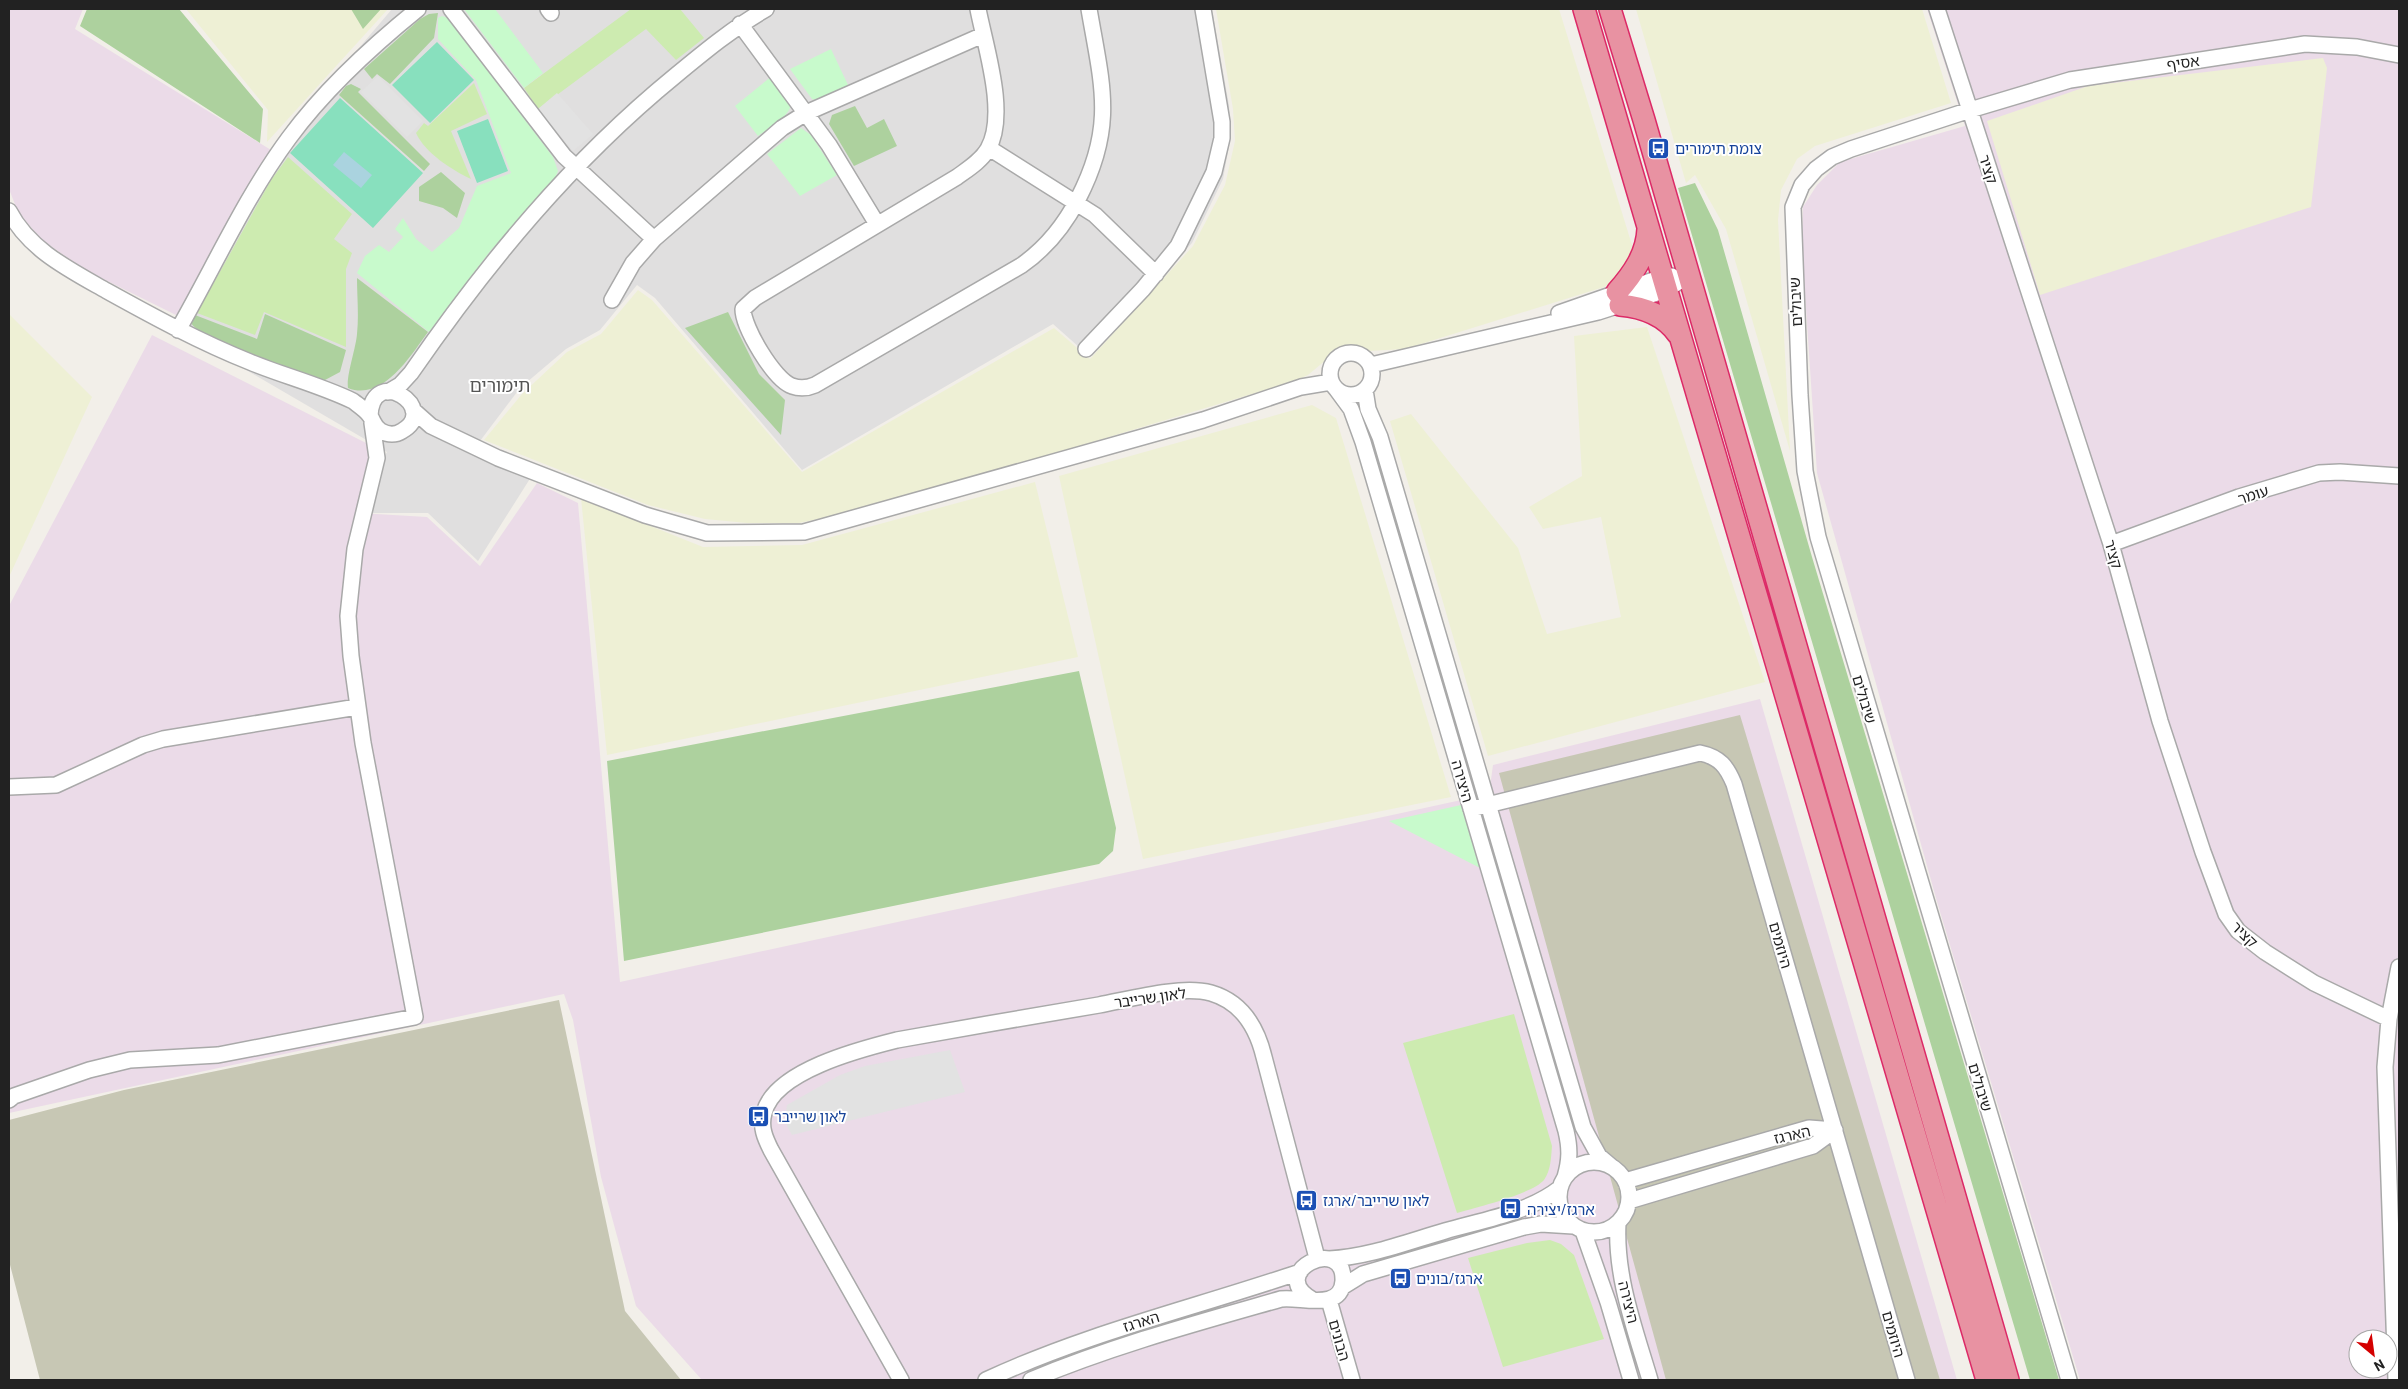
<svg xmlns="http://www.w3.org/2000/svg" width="2408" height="1389" font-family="Barlow,'Noto Sans Hebrew',sans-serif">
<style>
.residential{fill:#e0dfdf}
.industrial{fill:#ebdbe8;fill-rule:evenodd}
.construction{fill:#c7c7b4}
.farmland{fill:#eef0d5}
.grass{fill:#cdebb0}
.forest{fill:#add19e}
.park{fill:#c8facc}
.pitch{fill:#88e0be}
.parking{fill:#e2e2e2}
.water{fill:#aad3df}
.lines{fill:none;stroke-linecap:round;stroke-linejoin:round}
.minor-casing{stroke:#a9a9a9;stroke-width:18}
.highway-casing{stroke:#dc2a67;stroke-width:24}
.minor{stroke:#fff;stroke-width:15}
.highway{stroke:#e892a2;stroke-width:21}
.labels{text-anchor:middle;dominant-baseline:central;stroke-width:4;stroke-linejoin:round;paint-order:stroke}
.street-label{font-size:15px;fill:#222;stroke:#fff}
.transit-label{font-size:15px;fill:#164399;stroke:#fff;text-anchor:start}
.quarter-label{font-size:18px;fill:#555;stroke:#fff}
</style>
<rect width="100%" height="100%" fill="#f2efe9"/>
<path class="residential" d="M392 9H1212L1229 105 1231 135 1223 179 1192 243 1088 355 1053 324 802 470 655 298 637 285 600 330 566 349 520 388 480 441 538 466 478 561 428 513H370L379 465 387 452 224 357 180 322 281 140Z"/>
<path class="industrial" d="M9 9H83L75 29 271 150 178 316 83 269 41 239 18 212 9 189Z
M1927 9H2399V1380H2080L1938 905 1817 473 1802 248 1803 207 1817 185 1840 162 1965 126ZM2358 1339H2388V1369H2358Z
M152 335 372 446 359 513 427 517 480 566 537 483 578 503 620 982 1489 794 1493 765 1760 699 1957 1380H702L636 1306 601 1177 573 1020 564 994 9 1113V606Z"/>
<path class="construction" d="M1740 715 1940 1380H1666L1499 773Z
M559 1000 625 1311 681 1380H40L9 1261V1120L124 1090Z"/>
<path class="farmland" d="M186 9H388L267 142 268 110Z
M1216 9H1559L1632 245 1631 254 1618 280 1604 287 1405 349 1369 351 1350 347 1332 355 1308 375 1295 381 877 507 799 523H747L705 519 648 505 484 440 522 394 567 352 601 334 638 290 652 300 802 472 1054 328 1090 359 1193 246 1225 185 1235 141 1233 109Z
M1636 9H1922L1951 103 1815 146 1797 159 1781 190 1778 220 1790 451 1726 229 1695 175 1686 183Z
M2323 58 2327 68 2311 207 2040 295 1987 121 2088 86Z
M9 314 92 397 9 577Z
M1647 327 1765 682 1488 756 1390 421 1411 414 1518 548 1547 634 1621 617 1601 517 1543 529 1529 507 1582 476 1574 336Z
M1312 405 1336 418 1451 797 1143 859 1059 476Z
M1035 482 1078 657 607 755 581 498 703 547 802 545Z"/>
<path class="grass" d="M631 9H680L704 38 676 60 646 29 538 109 524 88Z
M474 83 487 114 451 131 471 179C452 170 425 153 416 133L424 123 428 126Z
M288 157 352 214 334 239 352 253 346 269V347L264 312 255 335 197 313 271 180Z
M1514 1014 1552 1146C1551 1157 1551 1170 1544 1180 1532 1194 1477 1207 1457 1213L1403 1043Z
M1550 1240 1561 1244 1574 1255 1604 1339 1503 1367 1468 1258 1527 1243Z"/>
<path class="forest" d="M87 9H179L263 109 260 143 80 26Z
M351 9H381L363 29Z
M438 13 434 38 390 84 377 74 372 79 364 69 420 19 429 14Z
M351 84 361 89 358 92 430 164 424 171 339 95 346 86Z
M855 106 867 128 884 119 897 146 854 166 829 124 832 115Z
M441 172 465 193 457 218 443 208 419 201V187Z
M1695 183 1718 230 1812 557 2059 1380H2030L1678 188Z
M357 278 428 332C411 355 383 402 348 388 346 376 356 348 357 334 359 315 357 296 357 278Z
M728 312 759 374 785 400 781 435 685 328Z
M265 314 346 350 340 372 325 380C297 372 206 345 191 323L195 315 257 339Z
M1079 671 1116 828 1113 851 1099 864 624 961 607 761Z"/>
<path class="park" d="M464 9H495L543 73 524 88Z
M442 16 448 18 553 157 558 171 554 181 491 250 429 332 357 273 365 256 379 245 389 252 403 237 395 229 403 218 416 239 432 252 459 228 477 186 511 173 476 80 438 39V18Z
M831 49 848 85 817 100 812 99 790 69Z
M772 76C777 84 787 94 790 103 794 114 766 130 758 136L735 106Z
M801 128 811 135 837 175 800 196 767 154Z
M1461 805 1480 868 1389 821Z"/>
<path class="pitch" d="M437 42 474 80 430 123 392 85Z
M340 98 423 173 373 228 290 153Z
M488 119 508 171 477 183 457 131Z"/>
<path class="parking" d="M378 76 423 121 407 137 361 92Z
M557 93 593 134 573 151 538 109Z
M950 1050 965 1092 792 1135 787 1126 785 1118 787 1105 840 1075 865 1066Z"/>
<path class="water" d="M344 152 372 175 361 188 333 165Z"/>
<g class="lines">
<defs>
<path id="minor" d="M451 9 564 156 654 239
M548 9 551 13
M978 9C985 46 1008 114 988 149 981 161 968 169 957 177L755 298 743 309C743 327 774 380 792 386 800 389 808 388 815 385L1022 265C1046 248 1064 226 1078 199 1116 126 1102 85 1089 9
M1937 9 2111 544 2160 721 2203 852 2226 914 2238 931 2265 952 2314 983 2389 1019
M740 24 829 145 877 224
M989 148 1095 215 1156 274
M9 211C29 250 70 270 107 291 154 317 200 342 250 362 284 376 320 385 353 401 358 405 366 410 370 416 374 422 374 427 381 431 388 435 396 435 402 431 441 409 372 363 370 416
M612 300 633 263 654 239 782 128 806 113 983 35
M1559 313 1662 277 1672 276
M178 330C214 267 246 196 289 138 325 89 371 47 418 9
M1086 349 1143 289 1178 246 1214 172 1222 138V122L1203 9
M1330 374a21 21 0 1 1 42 0a21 21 0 1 1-42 0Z
M1371 365 1598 312 1666 290 1688 276
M1337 390 1351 409 1363 442 1566 1131C1570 1148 1570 1160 1565 1177
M1365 390 1368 409 1380 437 1583 1127 1599 1156 1612 1167
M388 392 400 385 411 373C487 263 571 161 675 76 704 52 733 28 766 9
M413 410 431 426 498 458 645 515 707 533 804 532 1203 420 1301 387 1331 382
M2111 544 2239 497 2319 473 2340 472 2399 476
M9 787 56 785 143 745 163 739 357 707
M1471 809 1700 753C1720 757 1727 767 1734 784L1907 1380
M9 1100 14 1096 89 1070 130 1060 218 1055 415 1017 363 743 351 656 348 616 355 549 377 458 372 423
M1559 1197a35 35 0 1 1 70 0a35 35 0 1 1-70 0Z
M1625 1181 1809 1128 1835 1130
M1629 1201 1813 1146 1835 1130
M1618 1223C1615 1277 1635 1329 1650 1380
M1583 1231 1608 1302 1631 1380
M1329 1259C1369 1257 1407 1242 1445 1231 1483 1220 1528 1213 1560 1188
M1342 1287 1363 1274 1524 1227 1541 1224 1573 1226
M1329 1300 1352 1380
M901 1380 771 1150C765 1138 760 1127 764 1113 774 1071 861 1049 897 1040 964 1028 1032 1016 1099 1005 1131 999 1181 985 1211 993 1242 1002 1257 1028 1264 1057L1317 1258
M986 1380C1087 1333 1194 1308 1300 1272
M1031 1380C1112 1346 1197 1323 1281 1299 1300 1296 1341 1312 1343 1281 1345 1233 1264 1273 1313 1300
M2069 1380 1818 537 1805 471 1800 395 1793 207 1802 185 1816 169 1832 157 1851 149 1970 110 2070 80 2305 44 2357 47 2399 55
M2396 1380 2385 1067 2389 1019 2399 967"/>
<path id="highway" d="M1584 9 1987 1380
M1610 9 1644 120 2008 1380
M1617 292C1633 274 1647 254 1648 229
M1620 305C1643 307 1664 314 1678 334"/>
</defs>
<use href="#minor" class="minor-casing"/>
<use href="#highway" class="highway-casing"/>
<use href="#minor" class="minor"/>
<use href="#highway" class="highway"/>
</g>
<defs>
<symbol id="bus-square" viewBox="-11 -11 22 22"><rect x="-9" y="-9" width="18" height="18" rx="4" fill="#1a4fb4" stroke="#fff"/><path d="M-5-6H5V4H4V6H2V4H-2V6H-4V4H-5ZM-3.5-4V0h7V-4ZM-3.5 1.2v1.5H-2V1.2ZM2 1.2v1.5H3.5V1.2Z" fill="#fff"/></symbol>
</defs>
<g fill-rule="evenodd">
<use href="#bus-square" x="1646" y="136" width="25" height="25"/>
<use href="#bus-square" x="746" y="1104" width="25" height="25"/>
<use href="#bus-square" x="1294" y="1188" width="25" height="25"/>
<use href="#bus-square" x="1498" y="1196" width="25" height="25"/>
<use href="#bus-square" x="1388" y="1266" width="25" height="25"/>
</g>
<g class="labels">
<g class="street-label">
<text transform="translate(2183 62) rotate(-8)">אסיף</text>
<text transform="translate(1989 169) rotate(72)">קציר</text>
<text transform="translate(1795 302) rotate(-93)">שיבולים</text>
<text transform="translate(2253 494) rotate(-18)">עומר</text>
<text transform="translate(2114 554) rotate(74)">קציר</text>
<text transform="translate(1865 699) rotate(73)">שיבולים</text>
<text transform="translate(1463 781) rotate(74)">היצירה</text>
<text transform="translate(2245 934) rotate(44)">קציר</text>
<text transform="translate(1781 945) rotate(74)">היוזמים</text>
<text transform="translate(1150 997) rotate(-8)">לאון שרייבר</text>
<text transform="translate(1981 1087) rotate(73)">שיבולים</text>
<text transform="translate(1792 1134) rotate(-13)">הארגז</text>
<text transform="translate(1629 1302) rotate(76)">היצירה</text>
<text transform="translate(1141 1321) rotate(-17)">הארגז</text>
<text transform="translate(1894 1334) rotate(74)">היוזמים</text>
<text transform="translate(1340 1340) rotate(74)">הבונים</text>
</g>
<g class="transit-label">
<text x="1675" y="148">צומת תימורים</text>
<text x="774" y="1116">לאון שרייבר</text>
<text x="1323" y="1200">לאון שרייבר/ארגז</text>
<text x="1527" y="1209">ארגז/יצירה</text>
<text x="1416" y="1278">ארגז/בונים</text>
</g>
<g class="quarter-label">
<text x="500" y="385">תימורים</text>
</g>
</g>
<rect width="2408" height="1389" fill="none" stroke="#222222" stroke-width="20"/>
<g transform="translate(2373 1354) rotate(151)"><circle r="24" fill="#ffffff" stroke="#a7a7a7"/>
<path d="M0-4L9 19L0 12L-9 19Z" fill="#d40000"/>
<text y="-8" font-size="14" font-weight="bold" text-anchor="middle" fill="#222222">N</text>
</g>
</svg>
